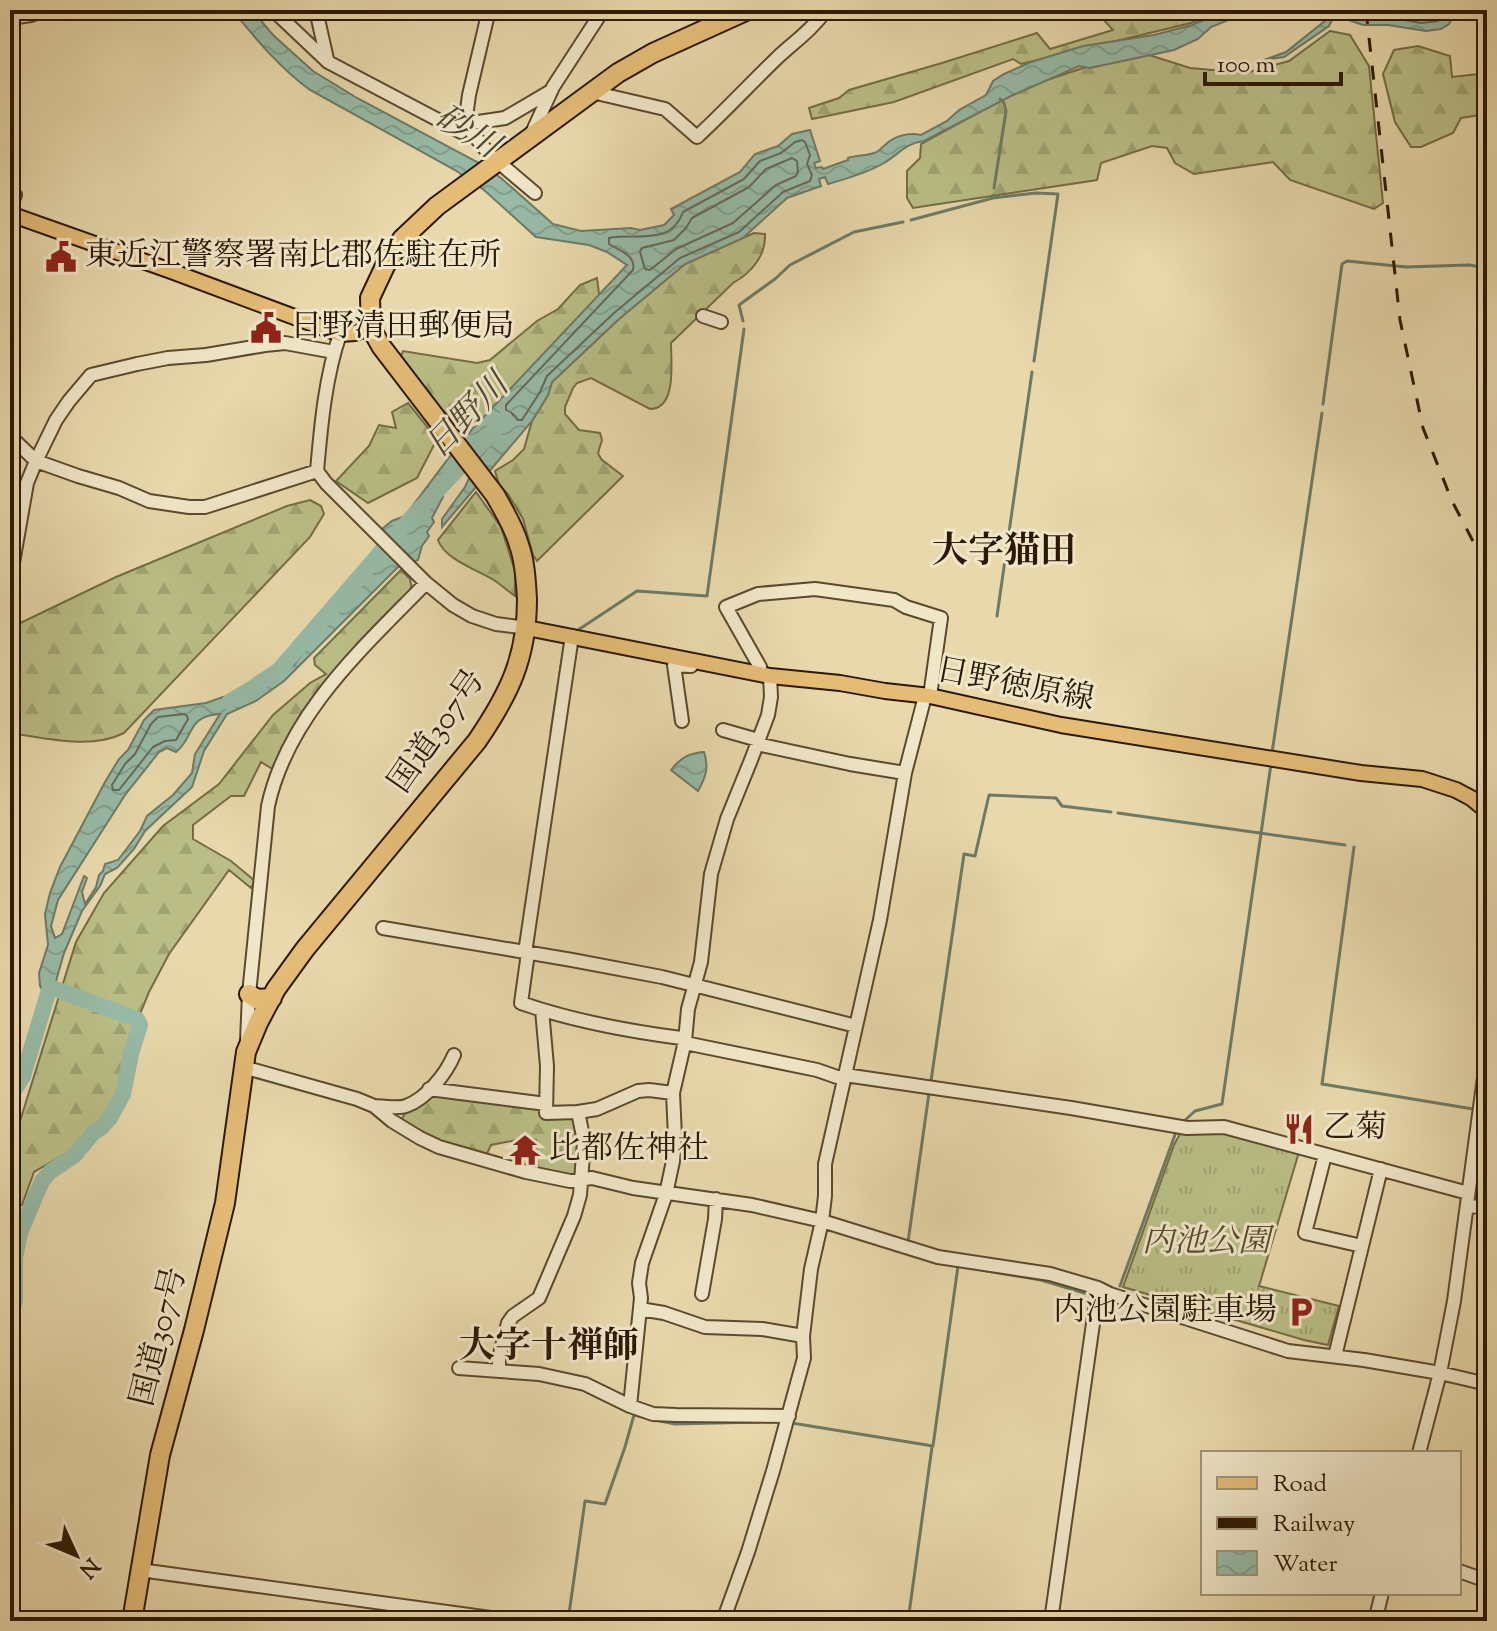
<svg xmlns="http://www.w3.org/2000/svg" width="1497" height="1631" font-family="'Sorts Mill Goudy','Noto Serif JP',serif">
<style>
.grass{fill:url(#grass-tufts);stroke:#746c44;stroke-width:2}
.forest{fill:url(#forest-firs);stroke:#746c44;stroke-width:2}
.water{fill:url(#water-waves);stroke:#6d7a65;stroke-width:2;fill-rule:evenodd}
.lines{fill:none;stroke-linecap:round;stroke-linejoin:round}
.shore{stroke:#626a55;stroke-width:2}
.stream{stroke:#6d7a65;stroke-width:3}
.river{stroke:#97baa7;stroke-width:16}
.minor-casing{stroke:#5c492d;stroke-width:16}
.major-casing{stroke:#2d1903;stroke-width:18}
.highway-casing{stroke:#2d1903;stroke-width:22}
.minor{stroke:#f0e6c8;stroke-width:12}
.major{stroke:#e4bc76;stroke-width:14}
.highway{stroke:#e4bc76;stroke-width:18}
.rail{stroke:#2d1903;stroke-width:3;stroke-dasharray:14 14;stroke-linecap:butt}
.labels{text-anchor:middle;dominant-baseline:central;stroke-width:6;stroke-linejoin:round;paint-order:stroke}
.poi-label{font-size:32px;fill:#2d1903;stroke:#f0e6c8;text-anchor:start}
.street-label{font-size:32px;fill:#2d1903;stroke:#f0e6c8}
.park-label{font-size:32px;font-style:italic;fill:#574b2a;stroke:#f0e6c8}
.water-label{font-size:34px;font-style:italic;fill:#4d4934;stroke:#f0e6c8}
.quarter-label{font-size:36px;font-weight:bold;fill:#2d1903;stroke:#f0e6c8}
</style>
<defs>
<pattern id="grass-tufts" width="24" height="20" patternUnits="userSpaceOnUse" patternTransform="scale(2)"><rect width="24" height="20" fill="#babe86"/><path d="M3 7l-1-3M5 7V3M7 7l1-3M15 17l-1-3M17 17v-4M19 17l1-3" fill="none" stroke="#a0a372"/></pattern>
<pattern id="forest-firs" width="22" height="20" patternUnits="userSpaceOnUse" patternTransform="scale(2)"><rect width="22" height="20" fill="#babe86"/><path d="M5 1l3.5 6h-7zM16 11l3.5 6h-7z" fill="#a0a372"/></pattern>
<pattern id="water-waves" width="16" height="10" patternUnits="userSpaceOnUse" patternTransform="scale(2)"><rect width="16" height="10" fill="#97baa7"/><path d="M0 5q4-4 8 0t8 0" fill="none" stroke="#829f8e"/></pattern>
</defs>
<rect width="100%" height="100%" fill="#e8d8ab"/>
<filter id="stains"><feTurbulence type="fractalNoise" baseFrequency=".0025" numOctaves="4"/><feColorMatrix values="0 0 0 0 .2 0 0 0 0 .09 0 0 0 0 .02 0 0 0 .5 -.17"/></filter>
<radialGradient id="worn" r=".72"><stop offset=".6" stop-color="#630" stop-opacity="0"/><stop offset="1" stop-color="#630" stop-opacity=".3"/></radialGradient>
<path class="grass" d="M1181 1132H1221L1299 1152 1259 1286 1339 1306 1328 1345 1304 1340 1123 1287 1174 1145Z"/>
<path class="forest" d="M1087 10H1225L1191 23 1021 64 1013 59 894 102 812 119 809 108 839 98 849 90 942 63 1037 33 1050 49 1113 30 1102 18H1077L1078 12Z
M1330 31 1350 35 1369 66 1383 203 1374 209 1290 180 1273 162 1194 174 1175 163 1167 148 1152 146 1101 163 1097 180 913 208 907 198V171L920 158 921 144 1023 88 1089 66 1146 54 1190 68 1246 73 1289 61Z
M1418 46 1450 56 1452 77 1479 74 1487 75V114L1461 118 1453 133 1421 147H1411L1395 122 1383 74 1394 50Z
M754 233 765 234C766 256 751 273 733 283L671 343C671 362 677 409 650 409L591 378 577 383 573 388 565 407V414L579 430 600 433 602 440 598 453 601 459 623 476 537 561 533 555 523 519 508 494 499 485 495 471 513 460 524 449 532 421 548 395 552 382 619 319 685 264Z
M597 278 600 302 494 420 453 424 399 361 403 351 477 363 490 360 537 321 558 309 580 285Z
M408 403 437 439 417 478 368 503 336 481 369 446 379 425 396 428 392 412Z
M476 492 501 527 515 571V596C508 591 501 585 494 580 478 570 445 560 438 540Z
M310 500 321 506 324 514 310 537 124 733C90 750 46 738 10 733V628L116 577 287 506Z
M401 570 410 579 412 590 397 605 274 770 261 762 244 796H231L193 825V839L231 861 255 881 251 888 229 870 169 954 149 992 129 1041 118 1094 101 1124 86 1132 70 1151 34 1172 22 1205 16 1203V1179L10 1153 76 942 104 893 163 826 219 784 273 715 310 683 326 674 315 665 314 658Z
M431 1093 541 1107 575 1115 581 1140 579 1177 518 1169 522 1159 537 1157 536 1140 527 1138 491 1145 485 1158 440 1144 399 1124 408 1108Z"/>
<path class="water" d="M232 10H252L273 35 313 71 357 98 481 164 501 178 553 224 581 231 631 228 640 230 664 225 674 215 671 209 740 172 755 154 778 146 792 134 810 130 820 161 814 163 816 168 822 167 823 169 848 160V158C857 155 866 156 874 153 881 151 879 149 885 145 894 136 909 132 921 135L947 121 959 110 986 95 993 81 1004 74 1031 62 1083 46 1154 35 1192 25 1228 10H1415L1428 12 1433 10H1487V13H1466L1452 18 1449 24 1441 29 1426 31 1388 25H1363L1340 17 1333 18 1329 26 1284 57 1264 60 1286 52 1331 16 1327 12 1281 13 1269 16 1254 15 1233 18 1211 27 1198 39 1174 50 1090 68 1079 66 1011 96 924 141C906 143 899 154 884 163 867 173 846 179 828 184L825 177 819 179 821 186 787 198 743 238 685 264 619 319 552 382 548 395 532 421 442 527V519L465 487 478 459 508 424 513 414 471 453 443 486V497L432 518 434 522 427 532 429 536 422 546 418 560 398 567 284 681 256 701 227 714 204 751 192 787 145 831 134 849 117 868 105 874 100 886 82 911 64 953 48 1009 45 1008 46 997 40 986 39 973 48 945 45 914 50 893 60 867 105 782 119 759 128 750 144 720 154 710 206 703 223 697 254 690 284 670 294 665 332 614 374 564 378 548 377 539 382 529 392 521 405 516 463 439 627 265 607 252 589 245 536 237 484 190 455 170 310 90C279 67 256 39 232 10ZM220 714 195 754 192 773 173 795 147 816 140 831 118 860 105 864 103 871 99 875 96 887 85 904 82 892 87 878 84 876 62 934 55 938 51 926 58 900 125 795 159 752 167 748 176 752C195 737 186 716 220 714Z
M704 752C709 767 706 777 698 791L671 770C680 758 689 753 704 752Z"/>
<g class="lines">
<path class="shore" d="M1343 10 1364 17H1389L1421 23 1438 21 1452 10
M802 140 805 142 810 155 807 164 812 175 810 181 783 192 739 232 680 258 614 313 547 376 540 392 522 420H518L513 414 506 410V405L633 270C636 255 620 251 609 244V238C637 233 671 246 683 212L744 179 760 161 781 153 795 142Z
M792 158 797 161 798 172 796 176 776 185 733 223 676 249 650 270 645 269 640 252 642 248 674 240 686 228 692 218 749 187 766 169Z
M184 714 187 716 188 719 176 740 165 741 153 747 119 790H113L112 785 125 764 135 754 151 724 158 717Z"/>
<path class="stream" d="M994 188 1006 111 1004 103 1000 99
M993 198 1036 193 1058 194 1034 361
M911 220 993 198V195
M743 321 739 305 775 279 790 265 854 232 903 222
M1323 404 1342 264 1347 261 1406 267 1469 265 1487 268
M997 616 1032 372
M578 630 637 591 707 596 744 329
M553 735 551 732 565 641
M1272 753 1322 413
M1118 813 1345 845
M1354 847 1322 1084 1473 1109
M532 947 544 864
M931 1081 964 854 975 856 989 795 1056 798 1062 806 1111 812
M1182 1123 1195 1111 1222 1104 1271 764
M908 1242 929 1093
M1120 1286 1176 1132
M655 1420 675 1424 759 1422
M792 1423 933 1446 958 1266 1041 1280 1094 1296
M568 1621 585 1501 605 1504 625 1447 634 1415 647 1418
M908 1621 932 1447"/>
<path class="river" d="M229 702 254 687 279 670 399 531 505 419
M10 1097 23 1076 49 990
M10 1321 15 1300V1258L20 1233 36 1195 42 1181 51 1171 75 1155 93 1133 102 1127 110 1118 123 1094 131 1054 140 1025 137 1019 50 987"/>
<defs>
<path id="minor" d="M273 10 328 62 461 132 465 124 469 95 489 10
M316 10 327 59
M10 18 31 15 45 10
M592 92 665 109 697 137C725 111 750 84 777 58 794 42 812 30 826 10
M465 124 490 155 535 193
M465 124 505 118 551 91
M531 135 553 87 603 10
M10 190 15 195 10 208
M703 316 721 322
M340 334C325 378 321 426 317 471L326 483 426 583 453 605 472 616 496 624 527 628
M10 436 36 461 78 476 119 488 149 501 189 507H205L317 471
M10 580 27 483 36 461 56 420 69 401 91 375 137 364 168 358 206 355 265 345 285 343 334 352
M572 636 526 946 527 960 521 1003C573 1021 627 1031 681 1038L690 1044 817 1070 837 1077 845 1075 1071 1108 1187 1128 1224 1127 1468 1193
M761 674 760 667 726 607 758 594 815 589 894 600 906 607 941 618 930 696
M682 721 674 665 691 666
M723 730 758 740
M757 744 850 764 905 773
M383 928 572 960 662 977 856 1026
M247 1041 249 994 268 806C288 714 363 648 426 583
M243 1067 357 1099 374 1106 392 1121 420 1138 439 1147 526 1172 570 1181 592 1178 633 1188 752 1205 822 1221 938 1257 1050 1274 1098 1288 1110 1294 1288 1351 1364 1360 1440 1373 1487 1384
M429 1089 546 1104
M374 1106C384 1106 398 1109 406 1106 426 1099 446 1074 454 1055
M578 1112 597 1109 638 1091 649 1090 673 1093
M1325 1155 1305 1233 1362 1246
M1467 1206 1487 1207
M702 1294 715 1219 716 1199
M640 1309 664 1313 705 1327 762 1329 803 1336
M1335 1356 1381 1169
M459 1368 539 1374 585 1384 630 1406 653 1414 676 1415 789 1416
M499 1371V1358L508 1323 513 1316 539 1298 574 1216 580 1195 584 1141 578 1112 546 1113 547 1066 542 1010
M630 1406 641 1298 639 1283 642 1263 666 1194 673 1161 675 1137 673 1093 685 1041 688 1009 701 962 711 874 727 819 751 760 768 715 771 697 770 676
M1419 1453 1440 1373 1454 1301 1487 1055
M140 1570 514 1621
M1459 1571 1487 1581
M723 1621 748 1552 773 1471 804 1358 803 1336 811 1269 822 1221 825 1196V1164L880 920 905 773 925 696
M1051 1621 1098 1288
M1375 1621 1382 1593"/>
<path id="major" d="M10 214 171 271 340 334 355 333 371 328
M527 628 770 676 840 683 885 691 930 696 1061 725 1361 773 1422 779 1456 790 1471 798 1487 811"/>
<path id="highway" d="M249 994 257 999 272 998
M132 1621 160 1455 194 1330 225 1203 246 1052 258 1023 276 989 305 949 477 741C509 694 527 658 527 599 526 582 525 561 519 545 514 527 504 511 495 495L381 346 371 328 370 298 385 266 402 239 437 206 618 73 653 53 748 10"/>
</defs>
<use href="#minor" class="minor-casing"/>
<use href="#major" class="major-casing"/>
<use href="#highway" class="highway-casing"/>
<use href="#minor" class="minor"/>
<use href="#major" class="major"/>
<use href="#highway" class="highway"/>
<path class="rail" d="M1366 10 1400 320 1423 428 1452 501 1476 547 1487 564"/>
</g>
<defs>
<symbol id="civic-bare" viewBox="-9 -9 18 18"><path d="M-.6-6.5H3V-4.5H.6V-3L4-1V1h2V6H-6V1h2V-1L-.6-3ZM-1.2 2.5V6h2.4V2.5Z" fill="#8f2418" stroke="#f0e6c8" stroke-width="2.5" paint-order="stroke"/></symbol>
<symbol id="restaurant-bare" viewBox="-9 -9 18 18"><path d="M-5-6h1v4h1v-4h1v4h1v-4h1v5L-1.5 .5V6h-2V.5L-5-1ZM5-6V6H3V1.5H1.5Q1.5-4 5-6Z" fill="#8f2418" stroke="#f0e6c8" stroke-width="2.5" paint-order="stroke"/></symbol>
<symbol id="temple-bare" viewBox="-9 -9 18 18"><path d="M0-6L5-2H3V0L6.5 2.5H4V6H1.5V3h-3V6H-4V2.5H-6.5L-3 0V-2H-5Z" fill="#8f2418" stroke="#f0e6c8" stroke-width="2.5" paint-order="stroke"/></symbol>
<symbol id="parking-bare" viewBox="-9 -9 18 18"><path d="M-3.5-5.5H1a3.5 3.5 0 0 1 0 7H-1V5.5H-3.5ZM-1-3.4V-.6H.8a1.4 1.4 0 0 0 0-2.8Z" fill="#8f2418" stroke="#f0e6c8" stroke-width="2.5" paint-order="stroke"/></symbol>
</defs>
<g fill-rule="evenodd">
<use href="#civic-bare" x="39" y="235" width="44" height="44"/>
<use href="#civic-bare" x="244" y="306" width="44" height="44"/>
<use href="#restaurant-bare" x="1277" y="1107" width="44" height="44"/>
<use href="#temple-bare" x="503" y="1128" width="44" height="44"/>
<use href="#parking-bare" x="1279" y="1290" width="44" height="44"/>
</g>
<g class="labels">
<g class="poi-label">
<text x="85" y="257">東近江警察署南比郡佐駐在所</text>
<text x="290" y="328">日野清田郵便局</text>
<text x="1323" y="1129">乙菊</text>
<text x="549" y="1150">比都佐神社</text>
<text x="1277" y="1312" text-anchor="end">内池公園駐車場</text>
</g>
<g class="street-label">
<text transform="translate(1015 686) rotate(11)">日野徳原線</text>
<text transform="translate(438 732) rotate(-55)">国道307号</text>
<text transform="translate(160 1337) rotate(-76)">国道307号</text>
</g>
<g class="park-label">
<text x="1206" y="1243">内池公園</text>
</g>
<g class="water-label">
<text transform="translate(466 133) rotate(32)">砂川</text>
<text transform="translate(468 417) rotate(-46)">日野川</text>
</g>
<g class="quarter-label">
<text x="1004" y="553">大字猫田</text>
<text x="549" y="1348">大字十禅師</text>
</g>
</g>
<rect width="1497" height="1631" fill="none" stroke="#e8d8ab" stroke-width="40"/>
<rect x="12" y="12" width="1473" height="1607" fill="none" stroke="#2d1903" stroke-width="4"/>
<rect x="20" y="20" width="1457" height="1591" fill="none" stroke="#2d1903" stroke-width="2"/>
<rect x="1201" y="1451" width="260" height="144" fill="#f0e6c8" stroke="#a29479" stroke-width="2"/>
<rect x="1217" y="1477" width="40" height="12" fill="#e4bc76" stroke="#a29479" stroke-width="2"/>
<text x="1273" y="1491" font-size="24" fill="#2d1903">Road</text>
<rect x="1217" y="1517" width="40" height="12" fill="#2d1903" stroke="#a29479" stroke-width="2"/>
<text x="1273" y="1531" font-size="24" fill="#2d1903">Railway</text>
<rect x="1217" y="1551" width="40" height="24" fill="url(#water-waves)" stroke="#a29479" stroke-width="2"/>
<text x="1273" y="1571" font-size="24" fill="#2d1903">Water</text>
<g transform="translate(76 1555) rotate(134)" stroke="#f0e6c8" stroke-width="6" paint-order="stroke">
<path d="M0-6L14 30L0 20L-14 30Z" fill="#2d1903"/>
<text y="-12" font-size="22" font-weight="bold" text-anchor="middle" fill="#2d1903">N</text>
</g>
<path d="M1205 72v12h136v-12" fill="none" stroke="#2d1903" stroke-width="4"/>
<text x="1217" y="72" font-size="24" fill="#2d1903" stroke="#f0e6c8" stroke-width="6" paint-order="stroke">100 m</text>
<rect width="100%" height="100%" filter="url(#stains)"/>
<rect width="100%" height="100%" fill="url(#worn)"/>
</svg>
